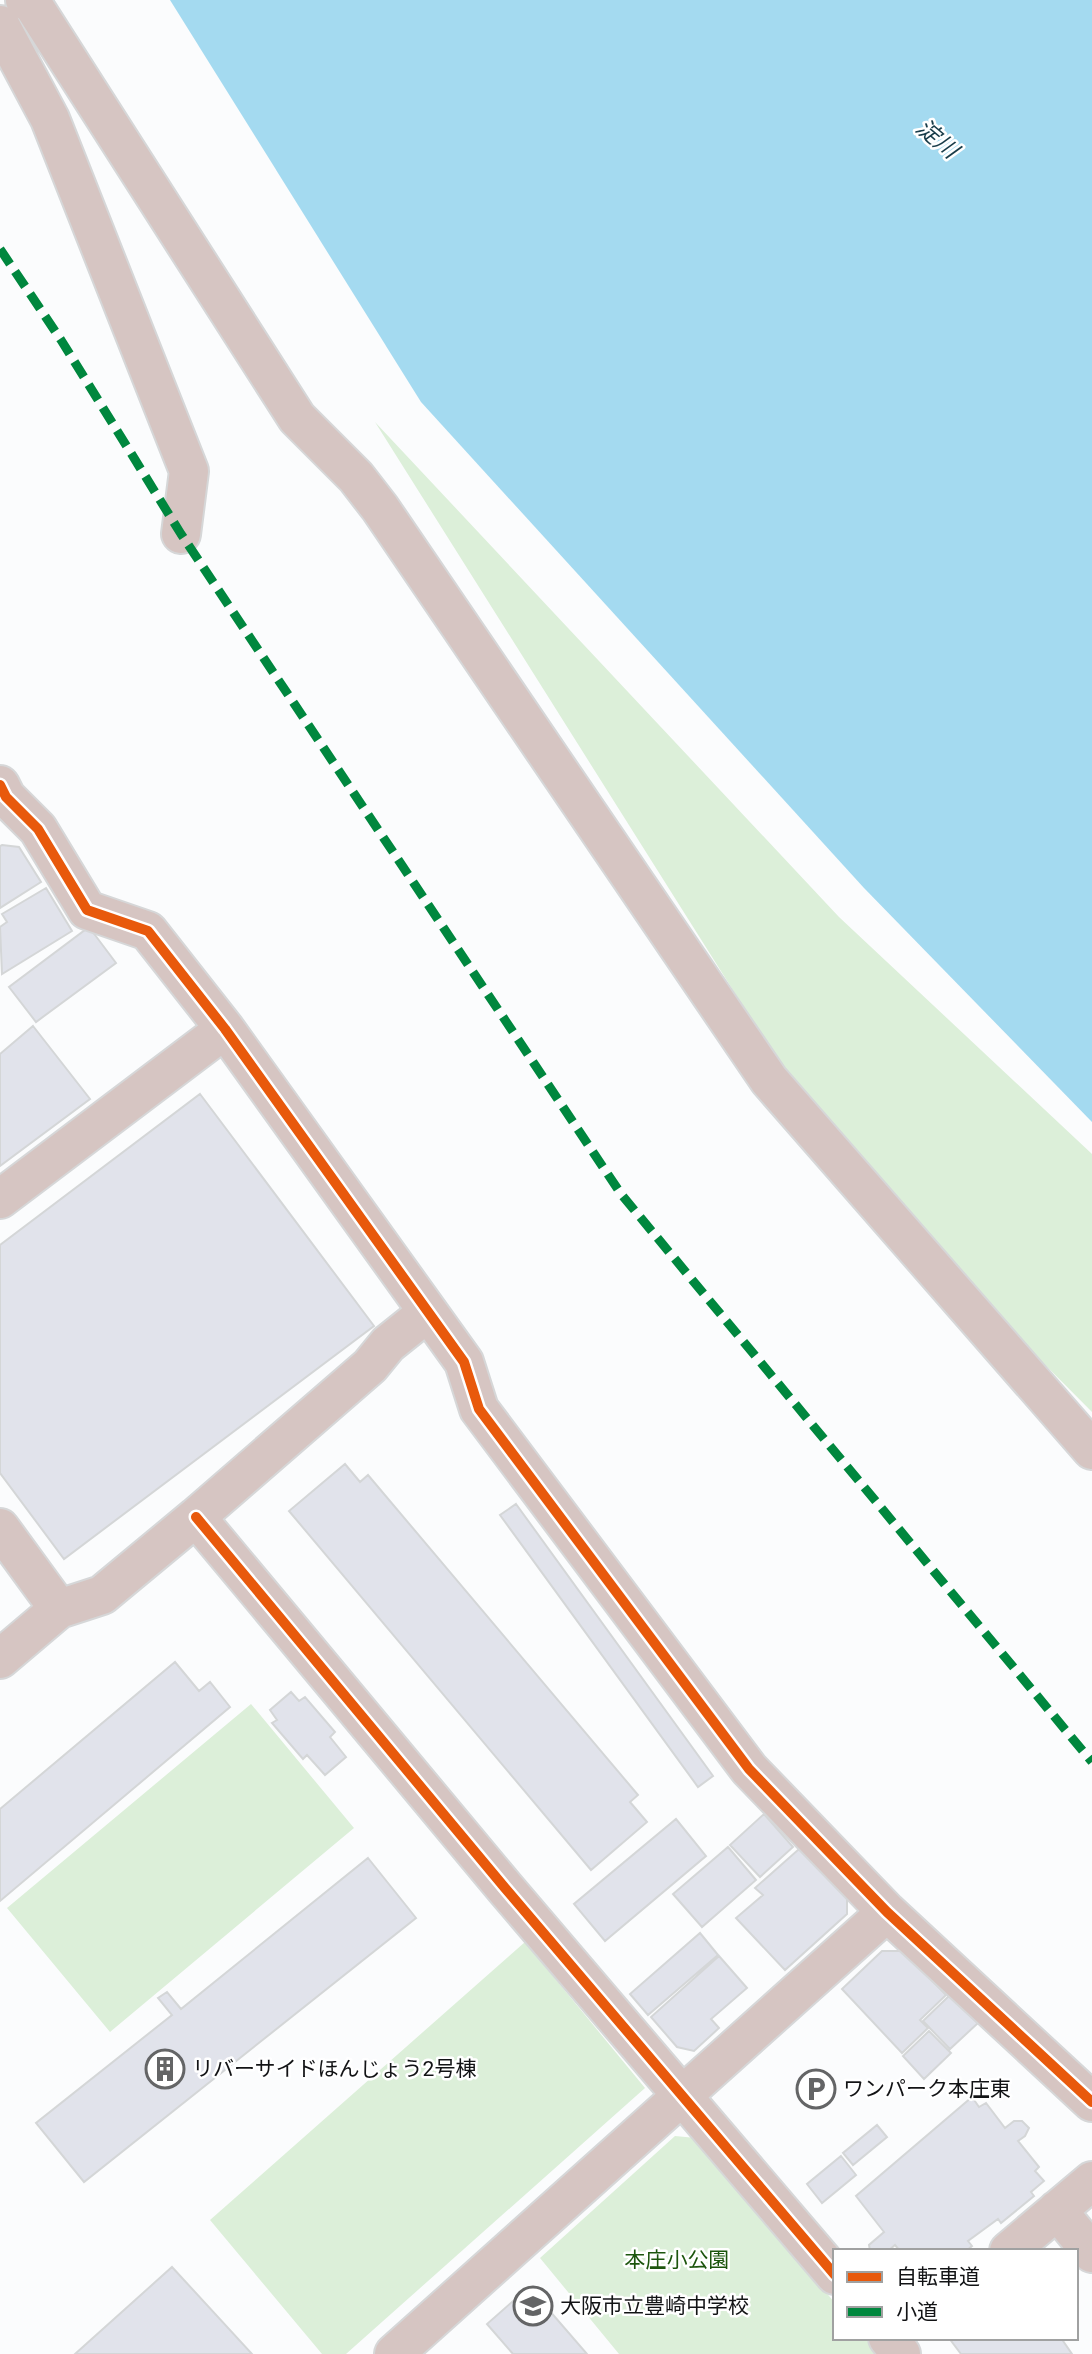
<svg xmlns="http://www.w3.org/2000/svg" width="1092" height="2354" font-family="Roboto,'Noto Sans JP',sans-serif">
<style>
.green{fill:#dcefd9}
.water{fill:#a4daf0}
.building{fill:#e1e3eb;stroke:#d4d6d7;stroke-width:2}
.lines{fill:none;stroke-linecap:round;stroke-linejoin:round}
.minor-casing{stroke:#d6d7d8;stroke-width:42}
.minor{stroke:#d6c5c2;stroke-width:38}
.quiet{stroke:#00873e;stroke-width:9;stroke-dasharray:18 9;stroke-linecap:butt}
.cycleway-casing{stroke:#fff;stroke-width:15}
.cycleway{stroke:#e8590c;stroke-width:10}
.labels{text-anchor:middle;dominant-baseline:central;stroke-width:5;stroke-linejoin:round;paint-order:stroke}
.poi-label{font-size:21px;fill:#121315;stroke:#fff;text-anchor:start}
.park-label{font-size:21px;fill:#1c550d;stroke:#fff}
.water-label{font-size:23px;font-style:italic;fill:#183c49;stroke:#fff}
</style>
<rect width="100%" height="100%" fill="#fbfcfd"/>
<path class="green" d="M375 422 839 917 1092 1154V1412L951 1270 782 1068Z
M251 1704 354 1828 110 2032 7 1908Z
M525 1942 645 2088 346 2354H322L210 2220Z
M675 2136 696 2138 835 2303V2338H865L878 2354H619L540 2258Z"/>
<path class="water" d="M170 0H1092V1122L864 888 421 402Z"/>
<path class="building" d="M2 845 19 847 41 882 0 908V846Z
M46 888 72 931 2 974 0 927 7 922 2 914Z
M89 927 116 963 36 1022 9 987Z
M33 1026 90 1099 0 1166V1054Z
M200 1094 374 1326 64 1559 0 1473V1245Z
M345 1464 360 1482 368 1475 638 1795 630 1802 647 1822 591 1870 289 1511Z
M516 1504 713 1776 698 1787 500 1515Z
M175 1662 199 1691 210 1682 230 1707 0 1901V1809Z
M291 1692 299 1701 305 1697 335 1732 330 1737 346 1757 325 1775 307 1755 303 1759 272 1723 277 1720 270 1710Z
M764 1814 793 1847 760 1877 730 1845Z
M676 1819 706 1856 605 1941 574 1904Z
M728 1847 756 1880 702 1927 673 1894Z
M799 1849 847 1895V1914L785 1970 736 1918 763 1895 755 1888Z
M368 1858 416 1918 84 2182 36 2123 172 2015 158 1998 167 1992 181 2009Z
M700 1933 718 1955 648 2015 630 1994Z
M882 1951H904L946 1995 920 2020 928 2028 902 2053 842 1989Z
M719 1956 747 1988 711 2019 719 2028 694 2051 677 2047 651 2017Z
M950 1995 978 2023 950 2049 923 2021Z
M929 2031 951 2053 924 2079 903 2056Z
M972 2097 979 2107 986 2103 1005 2128 1014 2121H1022L1029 2128 1025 2136 1018 2141 1039 2167 1035 2171 1044 2181 1031 2192 1034 2196 1001 2223 998 2219 968 2241 972 2246 966 2251H900L895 2245 888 2251H870L869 2245 884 2232 856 2196Z
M877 2125 887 2137 853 2165 843 2153Z
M841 2156 856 2175 822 2203 807 2184Z
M172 2267 252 2354H75Z
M529 2287 587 2354H513L487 2324Z
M949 2338H1061L1072 2354H961Z"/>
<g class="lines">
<defs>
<path id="minor" d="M25 0 33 5 297 418 356 477 380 508 769 1080 1092 1450
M0 25 50 119 189 471 181 534
M0 785 6 797 38 829 87 910 148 931 225 1029 464 1362 479 1409 749 1769 887 1912 1092 2102
M0 1199 225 1029
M196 1517 505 1888 835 2275
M0 1528 59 1609 102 1595 196 1517 370 1366 388 1344 428 1312
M0 1659 59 1609
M1057 2210 1092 2253
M1009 2251 1092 2181
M888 2338 901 2354
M394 2354 887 1912"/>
</defs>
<use href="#minor" class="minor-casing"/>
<use href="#minor" class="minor"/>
<path class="quiet" d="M0 249 61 340 181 534 621 1194 1092 1762"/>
<defs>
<path id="cycleway" d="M0 785 6 797 38 829 87 910 148 931 225 1029 464 1362 479 1409 749 1769 887 1912 1092 2102
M196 1517 505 1888 835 2275"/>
</defs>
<use href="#cycleway" class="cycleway-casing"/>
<use href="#cycleway" class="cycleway"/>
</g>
<defs>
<symbol id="building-ring" viewBox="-11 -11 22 22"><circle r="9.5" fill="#fff" stroke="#646566" stroke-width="1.5"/><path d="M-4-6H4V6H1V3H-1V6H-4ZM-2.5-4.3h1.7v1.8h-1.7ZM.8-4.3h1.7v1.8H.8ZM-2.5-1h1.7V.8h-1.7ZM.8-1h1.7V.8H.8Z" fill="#646566"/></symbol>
<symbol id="parking-ring" viewBox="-11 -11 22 22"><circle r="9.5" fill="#fff" stroke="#646566" stroke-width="1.5"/><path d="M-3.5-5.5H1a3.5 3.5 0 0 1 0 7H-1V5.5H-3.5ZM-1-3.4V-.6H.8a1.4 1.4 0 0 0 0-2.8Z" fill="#646566"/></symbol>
<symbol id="school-ring" viewBox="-11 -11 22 22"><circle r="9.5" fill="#fff" stroke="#646566" stroke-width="1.5"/><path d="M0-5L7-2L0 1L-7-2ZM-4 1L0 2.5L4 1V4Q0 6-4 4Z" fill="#646566"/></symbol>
</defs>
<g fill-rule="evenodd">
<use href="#building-ring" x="143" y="2047" width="44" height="44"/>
<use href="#parking-ring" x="794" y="2067" width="44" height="44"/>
<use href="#school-ring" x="511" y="2284" width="44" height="44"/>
</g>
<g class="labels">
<g class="poi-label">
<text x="192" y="2069">リバーサイドほんじょう2号棟</text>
<text x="843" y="2089">ワンパーク本庄東</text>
<text x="560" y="2306">大阪市立豊崎中学校</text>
</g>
<g class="park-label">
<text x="677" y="2260">本庄小公園</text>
</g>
<g class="water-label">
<text transform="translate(937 139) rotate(40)">淀川</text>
</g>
</g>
<rect x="833" y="2249" width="245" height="91" fill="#ffffff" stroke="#a0a1a1" stroke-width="2"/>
<rect x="847" y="2272" width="35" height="10" fill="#e8590c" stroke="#a0a1a1" stroke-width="2"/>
<text x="896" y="2284" font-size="21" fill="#121315">自転車道</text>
<rect x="847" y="2307" width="35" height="10" fill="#00873e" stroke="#a0a1a1" stroke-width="2"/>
<text x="896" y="2319" font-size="21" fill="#121315">小道</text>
</svg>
